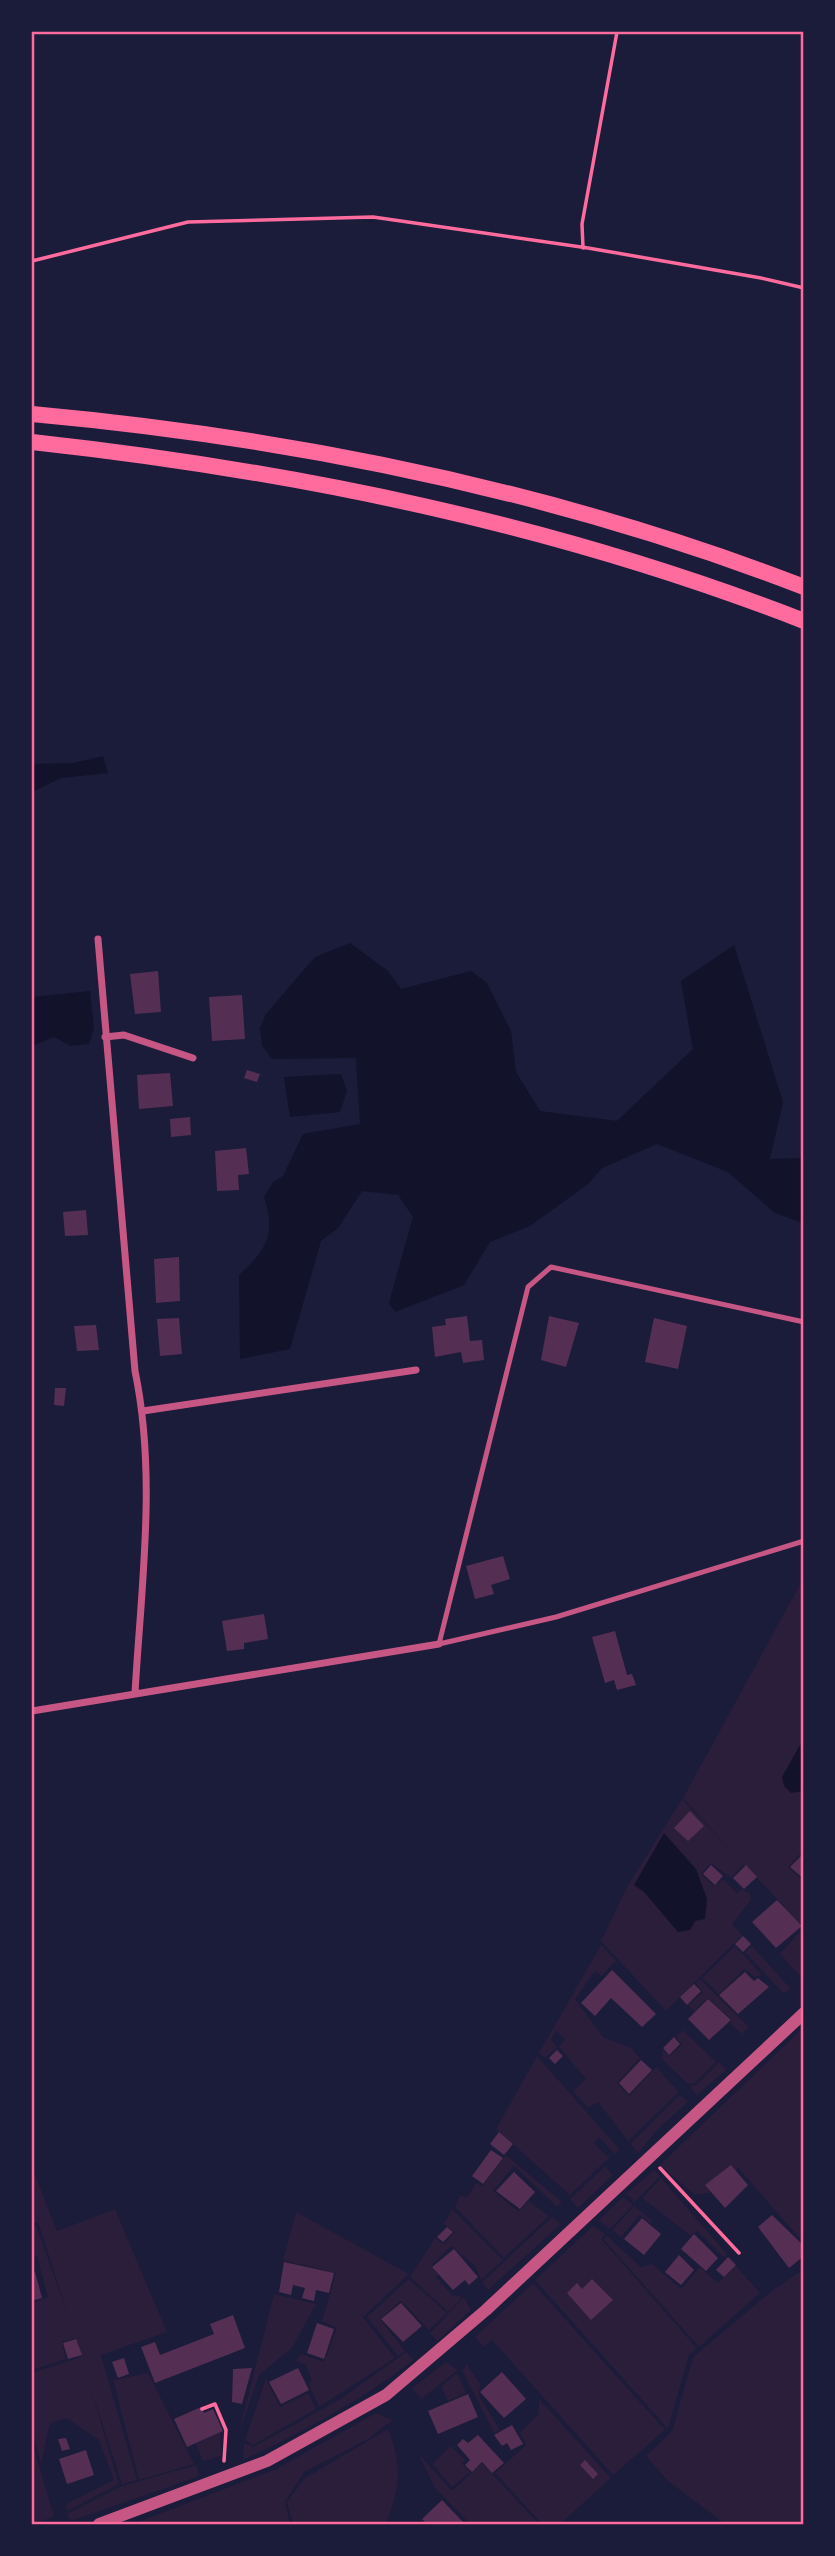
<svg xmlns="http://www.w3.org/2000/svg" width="835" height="2556" font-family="Manrope,sans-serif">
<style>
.green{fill:#2a1e3b}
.water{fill:#12122b}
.building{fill:#542f53}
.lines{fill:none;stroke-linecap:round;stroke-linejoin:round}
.path{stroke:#ff6b9d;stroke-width:3.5}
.service{stroke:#c65784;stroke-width:5}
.minor{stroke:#c65784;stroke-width:7}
.tertiary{stroke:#c65784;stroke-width:12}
.primary{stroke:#ff6b9d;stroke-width:16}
.neatline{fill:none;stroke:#ff6b9d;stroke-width:2.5}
</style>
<rect width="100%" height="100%" fill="#1b1b3a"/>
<path class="green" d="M803 1579 804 1850 788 1867 803 1881V1927L744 1864 731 1878 711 1863 701 1874 714 1886 723 1879 737 1893 742 1889 750 1894 751 1900 732 1924 742 1935 666 2011 601 1941 627 1887 682 1799 738 1858 683 1798Z
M803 1928 804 1975 801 1977 780 1954Z
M601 1945 616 1961 601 1976 595 1971 575 1999 603 2037 631 2048 640 2058 617 2083 629 2096 656 2067 679 2092 628 2141 598 2102 588 2108 573 2091 586 2079 559 2047 565 2039 556 2031 551 2040 557 2047 545 2058 539 2053Z
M735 1946 762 1975 755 1977 744 1969 719 1994 702 1978Z
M752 1946 790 1988 784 1994 745 1952Z
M700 1979 749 2027 742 2034 730 2023 732 2020 708 1998 694 2011 688 2005 703 1992 696 1983Z
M803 2028V2242L738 2168 709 2193 695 2195 660 2165Z
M683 2030 716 2062 695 2083 688 2084 662 2059 663 2050 669 2056 682 2045 676 2037Z
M537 2056 620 2150 615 2154 599 2137 594 2143 609 2158 570 2195 496 2129Z
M719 2062 726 2070 697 2095 689 2086 696 2085Z
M680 2095 688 2102 659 2128 638 2153 630 2144Z
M506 2155 562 2202 557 2207 514 2166 493 2191 518 2211 529 2201 549 2216 504 2258 455 2207 460 2195 467 2197 476 2183 482 2186Z
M605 2166 613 2175 578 2208 570 2199Z
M32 2167 57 2231 115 2209 167 2332 101 2355 137 2480 122 2484 90 2386 119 2484 67 2511 66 2504 114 2480 99 2440 66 2418 50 2423 41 2463 32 2431V2373L81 2357 75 2338 62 2342 66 2359 32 2370V2303L48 2297 37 2256 32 2257V2227L36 2225 68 2315 38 2222 32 2224Z
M654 2170 660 2176 635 2202 626 2194Z
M661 2178 727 2254 724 2257 697 2231 691 2236 642 2198Z
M623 2197 633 2205 610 2229 599 2220Z
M634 2206 652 2220 650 2223 640 2215 621 2237 612 2230Z
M452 2209 503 2260 481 2280 475 2266 451 2246 431 2266 438 2274 436 2277 453 2296 459 2295 462 2298 448 2312 410 2277 435 2238 444 2244 454 2232 444 2224Z
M296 2212 409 2274 363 2317 395 2358 319 2407 308 2383 312 2380 305 2364 295 2361 301 2354 324 2362 337 2328 322 2321 336 2273 283 2260Z
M552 2217 561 2224 488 2290 482 2282Z
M593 2226 605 2234 601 2239 697 2348 689 2355 668 2429 535 2280Z
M607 2236 641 2267 652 2264 681 2289 700 2267 718 2283 736 2266 760 2293 699 2347 603 2239Z
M803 2270V2524H725L668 2481 646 2456 672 2431 693 2357 773 2290Z
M409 2279 447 2313 429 2330 401 2301 380 2319 405 2351 398 2356 367 2317Z
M533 2283 665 2430 613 2475 492 2340 483 2347 475 2337Z
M274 2294 316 2304 292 2348 259 2375 238 2436Z
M464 2297 471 2310 437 2341 430 2333Z
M406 2352 414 2360C360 2401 303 2432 243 2460L244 2443 253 2447 339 2400Z
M446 2362 458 2370 421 2399 412 2388Z
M467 2365 480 2384 479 2396 500 2430 494 2433 462 2370Z
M148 2373 194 2464 139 2480 113 2380Z
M457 2373 466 2393 448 2401 441 2386Z
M266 2379 280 2407 308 2393 316 2409 253 2445 245 2440Z
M539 2399 611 2478 560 2524H542L495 2473 526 2445 520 2433 539 2414Z
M376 2413 393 2420 368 2439 304 2472 285 2502 290 2524H133L276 2469Z
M388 2429C403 2467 400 2487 386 2524H293L287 2502 305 2478Z
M220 2432 221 2456 203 2461 196 2444Z
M32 2441 54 2517 32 2524 34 2515 32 2506Z
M451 2446 465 2460 462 2464 470 2472 452 2487 432 2464Z
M418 2453 452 2491 482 2463 539 2524H470L435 2488Z
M196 2465 200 2476 71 2521 67 2514 122 2486Z"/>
<path class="water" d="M103 756 108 773 61 778 32 792V764L74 763Z
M350 943 388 971 401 989 471 971 487 983 511 1031 516 1072 540 1111 617 1121 693 1049 681 981 734 945 783 1102 770 1159 803 1158V1223L775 1213 728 1172 657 1144 602 1168 588 1184 530 1226 490 1242 464 1285 395 1312 389 1303 413 1217 398 1195 362 1191 338 1228 321 1241 290 1349 240 1359 239 1275C267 1250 276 1233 264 1197L273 1182 283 1176 303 1134 360 1124 356 1058 272 1059 262 1045 260 1028 266 1014 315 957Z
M90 991 94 1028 89 1044 71 1046 54 1037 32 1046V997Z
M341 1074 347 1091 340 1112 290 1117 284 1077Z
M800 1745H803V1791L791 1793 784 1786 782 1777Z
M664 1833 696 1869 707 1899 705 1919 695 1921 690 1930 678 1932 644 1892 634 1885Z"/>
<path class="building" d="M158 971 161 1012 135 1014 130 974Z
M242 995 245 1039 212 1041 209 997Z
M247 1070 260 1074 257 1082 244 1078Z
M170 1073 173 1106 139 1109 137 1075Z
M190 1117 191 1135 171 1137 170 1119Z
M246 1148 249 1174 238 1175 239 1190 217 1191 215 1151Z
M86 1210 88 1235 65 1236 63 1212Z
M179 1257 180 1301 156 1303 154 1259Z
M467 1316 470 1341 482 1340 484 1360 463 1363 461 1352 435 1357 432 1327 446 1325 445 1319Z
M549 1316 579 1323 566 1367 541 1360Z
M179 1318 182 1354 160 1356 157 1319Z
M654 1318 687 1326 678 1369 645 1362Z
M96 1325 99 1350 77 1351 74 1326Z
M55 1388H66L64 1406 54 1405Z
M503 1556 510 1579 491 1585 494 1594 475 1599 466 1566Z
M264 1614 268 1639 244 1643V1649L227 1651 222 1621Z
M615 1631 627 1675 632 1674 636 1685 617 1690 614 1680 605 1683 592 1637Z
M690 1811 704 1826 688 1841 674 1828Z
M804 1853V1879L790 1867Z
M711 1865 723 1876 715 1885 703 1874Z
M746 1865 757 1877 744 1889 733 1878Z
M777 1900 802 1926 776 1948 752 1922Z
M743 1936 751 1944 743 1952 735 1944Z
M612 1970 656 2014 642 2027 611 1998 595 2016 581 2003Z
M745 1972 754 1981 758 1978 769 1987 738 2014 719 1995Z
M694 1984 701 1991 687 2005 680 1997Z
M708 1999 731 2020 709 2040 688 2019Z
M674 2037 680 2044 669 2055 663 2048Z
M557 2050 563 2056 555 2064 549 2058Z
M641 2060 652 2070 629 2094 619 2083Z
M499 2132 513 2144 504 2155 490 2144Z
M491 2150 503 2158 483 2184 472 2176Z
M731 2165 748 2185 725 2208 705 2185Z
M514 2172 535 2192 520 2209 496 2191Z
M772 2215 804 2246V2256L789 2268 758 2227Z
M642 2218 661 2234 644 2255 624 2239Z
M447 2227 453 2232 443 2242 437 2237Z
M694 2234 718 2258 706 2271 681 2249Z
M454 2249 478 2277 469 2285 465 2280 453 2290 432 2267Z
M679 2255 694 2270 681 2285 665 2272Z
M728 2257 736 2265 724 2277 716 2270Z
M284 2262 334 2273 329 2293 316 2290 314 2301 302 2298 305 2288 293 2285 291 2295 279 2292Z
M35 2272 42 2298 32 2301V2273Z
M592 2279 613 2300 591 2320 567 2293 577 2283 582 2289Z
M401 2303 422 2326 403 2342 381 2319Z
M233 2315 245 2348 155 2383 141 2347 155 2342 160 2355 214 2334 210 2324Z
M317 2323 334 2329 324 2359 307 2353Z
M76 2339 82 2355 68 2359 63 2343Z
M124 2358 129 2374 118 2378 112 2362Z
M252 2368 242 2404 232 2402 233 2369Z
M298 2368 309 2390 281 2404 269 2382Z
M502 2372 526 2399 504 2418 480 2392Z
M468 2394 478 2417 438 2434 428 2411Z
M201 2407 204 2413 213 2409 223 2431 187 2447 174 2419Z
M512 2425 523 2444 511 2450 507 2443 502 2446 494 2435Z
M478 2435 504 2463 492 2473 482 2462 472 2472 465 2465 470 2460 457 2445 463 2439 468 2443Z
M66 2438 70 2449 62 2451 58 2439Z
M86 2450 94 2475 67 2484 59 2459Z
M585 2460 598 2474 593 2479 580 2465Z
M442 2500 463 2522 460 2524H427L422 2519Z"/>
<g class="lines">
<path class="path" d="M583 248 582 224 617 32
M32 261 188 222 373 217 588 248 761 278 804 288
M660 2168 739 2253
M202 2409 215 2404 226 2430 224 2461"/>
<path class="service" d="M804 1322 551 1267 528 1287 439 1644 556 1617 804 1541"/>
<path class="minor" d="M98 939 135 1371C157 1476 141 1587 135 1693
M105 1037 124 1035 193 1058
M143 1411 416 1370
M32 1711 439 1644"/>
<path class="tertiary" d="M99 2524 267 2461 386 2395 486 2310 804 2013"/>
<path class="primary" d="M32 414C295 438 556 491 804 587
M32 442C296 471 555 524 804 621"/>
</g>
<rect width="835" height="2556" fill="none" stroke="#1b1b3a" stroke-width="66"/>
<rect x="33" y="33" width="769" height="2490" class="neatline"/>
</svg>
